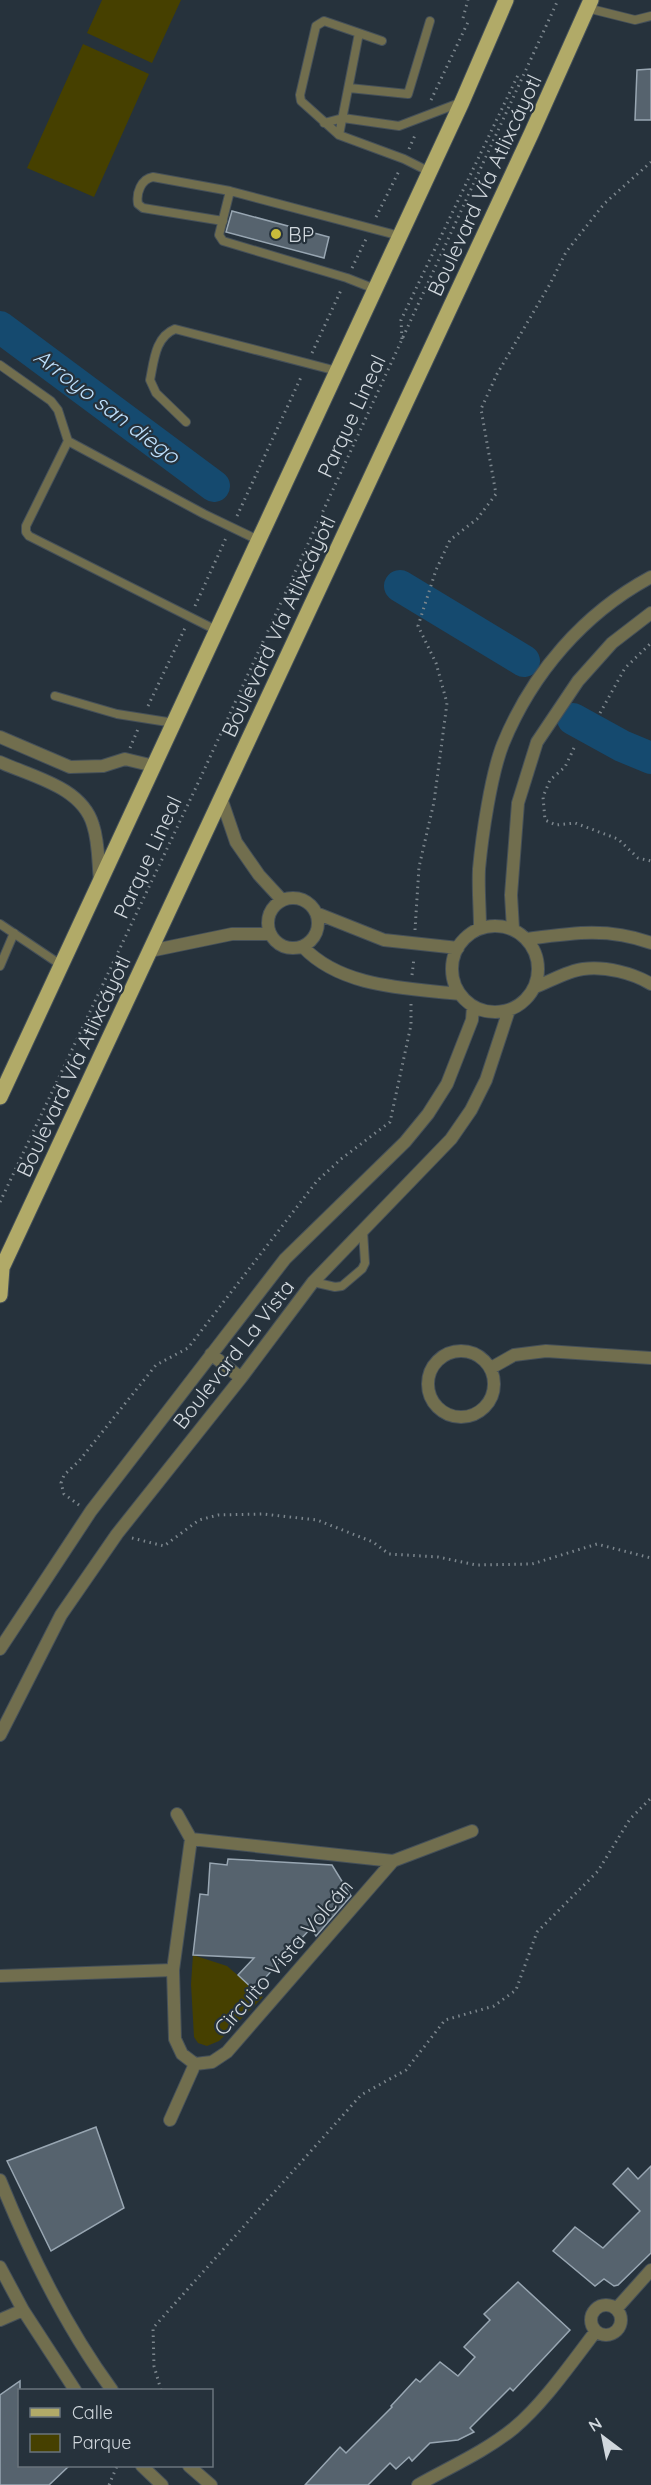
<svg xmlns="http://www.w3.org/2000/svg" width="651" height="2485" font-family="Quicksand,sans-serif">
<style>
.green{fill:#464000}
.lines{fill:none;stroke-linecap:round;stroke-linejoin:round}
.river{stroke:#154a6f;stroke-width:32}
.building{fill:#56636e;stroke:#98a6b2;stroke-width:1.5}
.lane-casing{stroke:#455059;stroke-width:10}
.street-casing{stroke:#455059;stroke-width:14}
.primary-casing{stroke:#455059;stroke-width:17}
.path{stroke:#7c868d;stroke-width:3;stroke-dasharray:1.5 4.5;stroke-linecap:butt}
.lane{stroke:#716e4e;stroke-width:8}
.street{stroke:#716e4e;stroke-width:12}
.primary{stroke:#b1aa68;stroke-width:15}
.poi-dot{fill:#c8bb3b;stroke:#26323c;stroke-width:2}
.labels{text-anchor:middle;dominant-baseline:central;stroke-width:4.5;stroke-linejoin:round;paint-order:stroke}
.street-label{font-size:21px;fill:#d0d7dd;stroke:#26323c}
.poi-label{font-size:21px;fill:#d0d7dd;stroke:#26323c;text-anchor:start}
.water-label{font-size:22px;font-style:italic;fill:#bddffb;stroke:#26323c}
</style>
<rect width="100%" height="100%" fill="#26323c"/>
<path class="green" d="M102 0H181L152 63 87 33Z
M83 44 149 74 94 197 27 168Z
M193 1955 227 1966 263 1997 219 2041 207 2046 198 2043 194 2037 191 1984Z"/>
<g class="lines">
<path class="river" d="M0 327 214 486
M400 586 524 661
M573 719 622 746 651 758"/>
</g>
<path class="building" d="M651 69V120H635L637 70Z
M232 211 329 237 324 258 226 232Z
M228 1859 332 1865 351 1896 316 1936 311 1928 254 1990 238 1975 254 1958 193 1955 200 1894 208 1895 210 1863 227 1865Z
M96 2127 124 2208 51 2251 7 2161Z
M651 2166V2253L618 2285 614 2286 604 2279 595 2286 553 2251 575 2227 603 2248 640 2211 613 2184 628 2168 638 2179Z
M518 2282 570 2330 513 2391 510 2388 470 2428 474 2432 458 2440 430 2443 412 2461 409 2457 396 2469 390 2463 368 2485H305L340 2447 346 2453 392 2407 391 2406 416 2379 420 2382 440 2362 458 2376 475 2357 464 2347 490 2320 484 2314Z
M20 2381V2466H69L49 2485H0V2395Z"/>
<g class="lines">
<defs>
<path id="lane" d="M587 8 635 20 651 16
M359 33 382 41
M349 88 408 94 430 21
M324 123 343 118 399 126 462 102
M339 135 359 33 324 21 316 26 300 95 301 101 339 135 404 159 430 172
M223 221 143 208 138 204C136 193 141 179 153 177L230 191
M375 289 347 278 223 241 219 235 230 191 400 236
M0 365 51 401 58 410 68 441
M186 422 156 393 150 380C154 361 155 337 175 329L337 371
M216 630 29 536 26 532V526L68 441 204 514 258 540
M55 696 117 714 174 723
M0 924 61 965
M0 966 14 933
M313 1282 335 1287 342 1286 362 1269 365 1263 363 1231"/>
<path id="street" d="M0 737 70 767 103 766 125 759 154 766
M0 762C33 777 82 787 93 825 99 843 98 863 100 881
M221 798 236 842 259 875 282 900
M268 923a25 25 0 1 1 50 0a25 25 0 1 1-50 0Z
M316 913 384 940 458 948
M452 969a43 43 0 1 1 86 0a43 43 0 1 1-86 0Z
M480 928C480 909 478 889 479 869 482 836 491 774 503 744 532 673 584 613 651 577
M513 929 511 895 518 803 537 742 578 681 612 643 651 613
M527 939C571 933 608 927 651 943
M303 947C342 988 407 988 460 994
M150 951 232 934H269
M535 987C549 982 567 971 583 969 605 966 633 973 651 984
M428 1384a33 33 0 1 1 66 0a33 33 0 1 1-66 0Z
M211 1354 241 1378
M491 1368 514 1355 546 1351 651 1358
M0 1649 91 1511 285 1259 405 1142 428 1114 447 1084 472 1020 473 1007
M0 1735 61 1615 117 1534 241 1378 313 1282 451 1139 471 1110 486 1080 509 1010
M177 1814 191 1839 173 1970 175 2039 182 2054 195 2064 212 2062 227 2052 393 1861
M191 1839 393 1861 472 1831
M0 1976 173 1970
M170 2120 195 2064
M0 2180C30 2254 65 2326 112 2390
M0 2267 23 2310 75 2390
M591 2320a15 15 0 1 1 30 0a15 15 0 1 1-30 0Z
M617 2308 651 2270
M0 2320 23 2310
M142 2466 162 2485
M189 2466 211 2485
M418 2485C450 2467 486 2451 514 2428 544 2403 572 2362 596 2331"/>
<path id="primary" d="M0 1097 462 102 506 0
M0 1272 532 132 591 0
M0 1295 2 1268"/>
</defs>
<use href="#lane" class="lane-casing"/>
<use href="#street" class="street-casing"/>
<use href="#primary" class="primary-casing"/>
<path class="path" d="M463 18 468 0
M431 100 469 20
M409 149 416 133
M376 217 400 169
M352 268 366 239
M402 339 401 320 519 73
M312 353 342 288
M237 516 302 375
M195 606 226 538
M148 706 185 628
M600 713 625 668 651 643
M130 748 138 729
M574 748 565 767 550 780 543 797 545 820 556 825 575 823 618 839 638 858 651 861
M415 930 419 867 434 802 447 703 436 663 418 626 436 570 450 540 477 519 496 494 481 409 497 374 550 284 566 252 604 204 651 162
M412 975 414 958
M0 1202 199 781 558 0
M79 1505 64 1494 61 1483 64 1475 79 1461 156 1365 188 1348 317 1181 341 1159 390 1122 411 1025V1003
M132 1538 164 1546 199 1520 218 1515 263 1514 317 1520 373 1542 389 1554 438 1557 476 1565 532 1564 597 1544 651 1558
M161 2390 154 2366 153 2328 361 2095 406 2070 445 2020 494 2006 516 1990 537 1932 598 1871 630 1819 651 1798
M109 2485 117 2466"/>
<use href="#lane" class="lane"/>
<use href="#street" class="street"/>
<use href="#primary" class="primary"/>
</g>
<circle class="poi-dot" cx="276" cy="234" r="6"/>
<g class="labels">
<g class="street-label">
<text transform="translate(484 185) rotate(-65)">Boulevard Vía Atlixcáyotl</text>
<text transform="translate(351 416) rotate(-65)">Parque Lineal</text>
<text transform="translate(278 626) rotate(-65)">Boulevard Vía Atlixcáyotl</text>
<text transform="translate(147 857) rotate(-65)">Parque Lineal</text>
<text transform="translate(73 1066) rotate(-65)">Boulevard Vía Atlixcáyotl</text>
<text transform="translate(233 1354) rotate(-52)">Boulevard La Vista</text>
<text transform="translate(283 1957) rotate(-49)">Circuito Vista Volcán</text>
</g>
<g class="poi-label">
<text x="288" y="234">BP</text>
</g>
<g class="water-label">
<text transform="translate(107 406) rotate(37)">Arroyo san diego</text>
</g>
</g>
<rect x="18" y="2389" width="195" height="78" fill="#26323c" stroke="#6a747c" stroke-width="1.5"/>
<rect x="30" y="2408" width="30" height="9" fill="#b1aa68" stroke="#6a747c" stroke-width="1.5"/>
<text x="72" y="2419" font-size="18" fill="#d0d7dd">Calle</text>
<rect x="30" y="2434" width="30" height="18" fill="#464000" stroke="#6a747c" stroke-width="1.5"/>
<text x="72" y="2449" font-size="18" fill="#d0d7dd">Parque</text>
<g transform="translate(603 2437) rotate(328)" stroke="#26323c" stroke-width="4.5" paint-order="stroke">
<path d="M0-4.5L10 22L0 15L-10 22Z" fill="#d0d7dd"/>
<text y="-9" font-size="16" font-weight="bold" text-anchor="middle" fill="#d0d7dd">N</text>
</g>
</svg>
